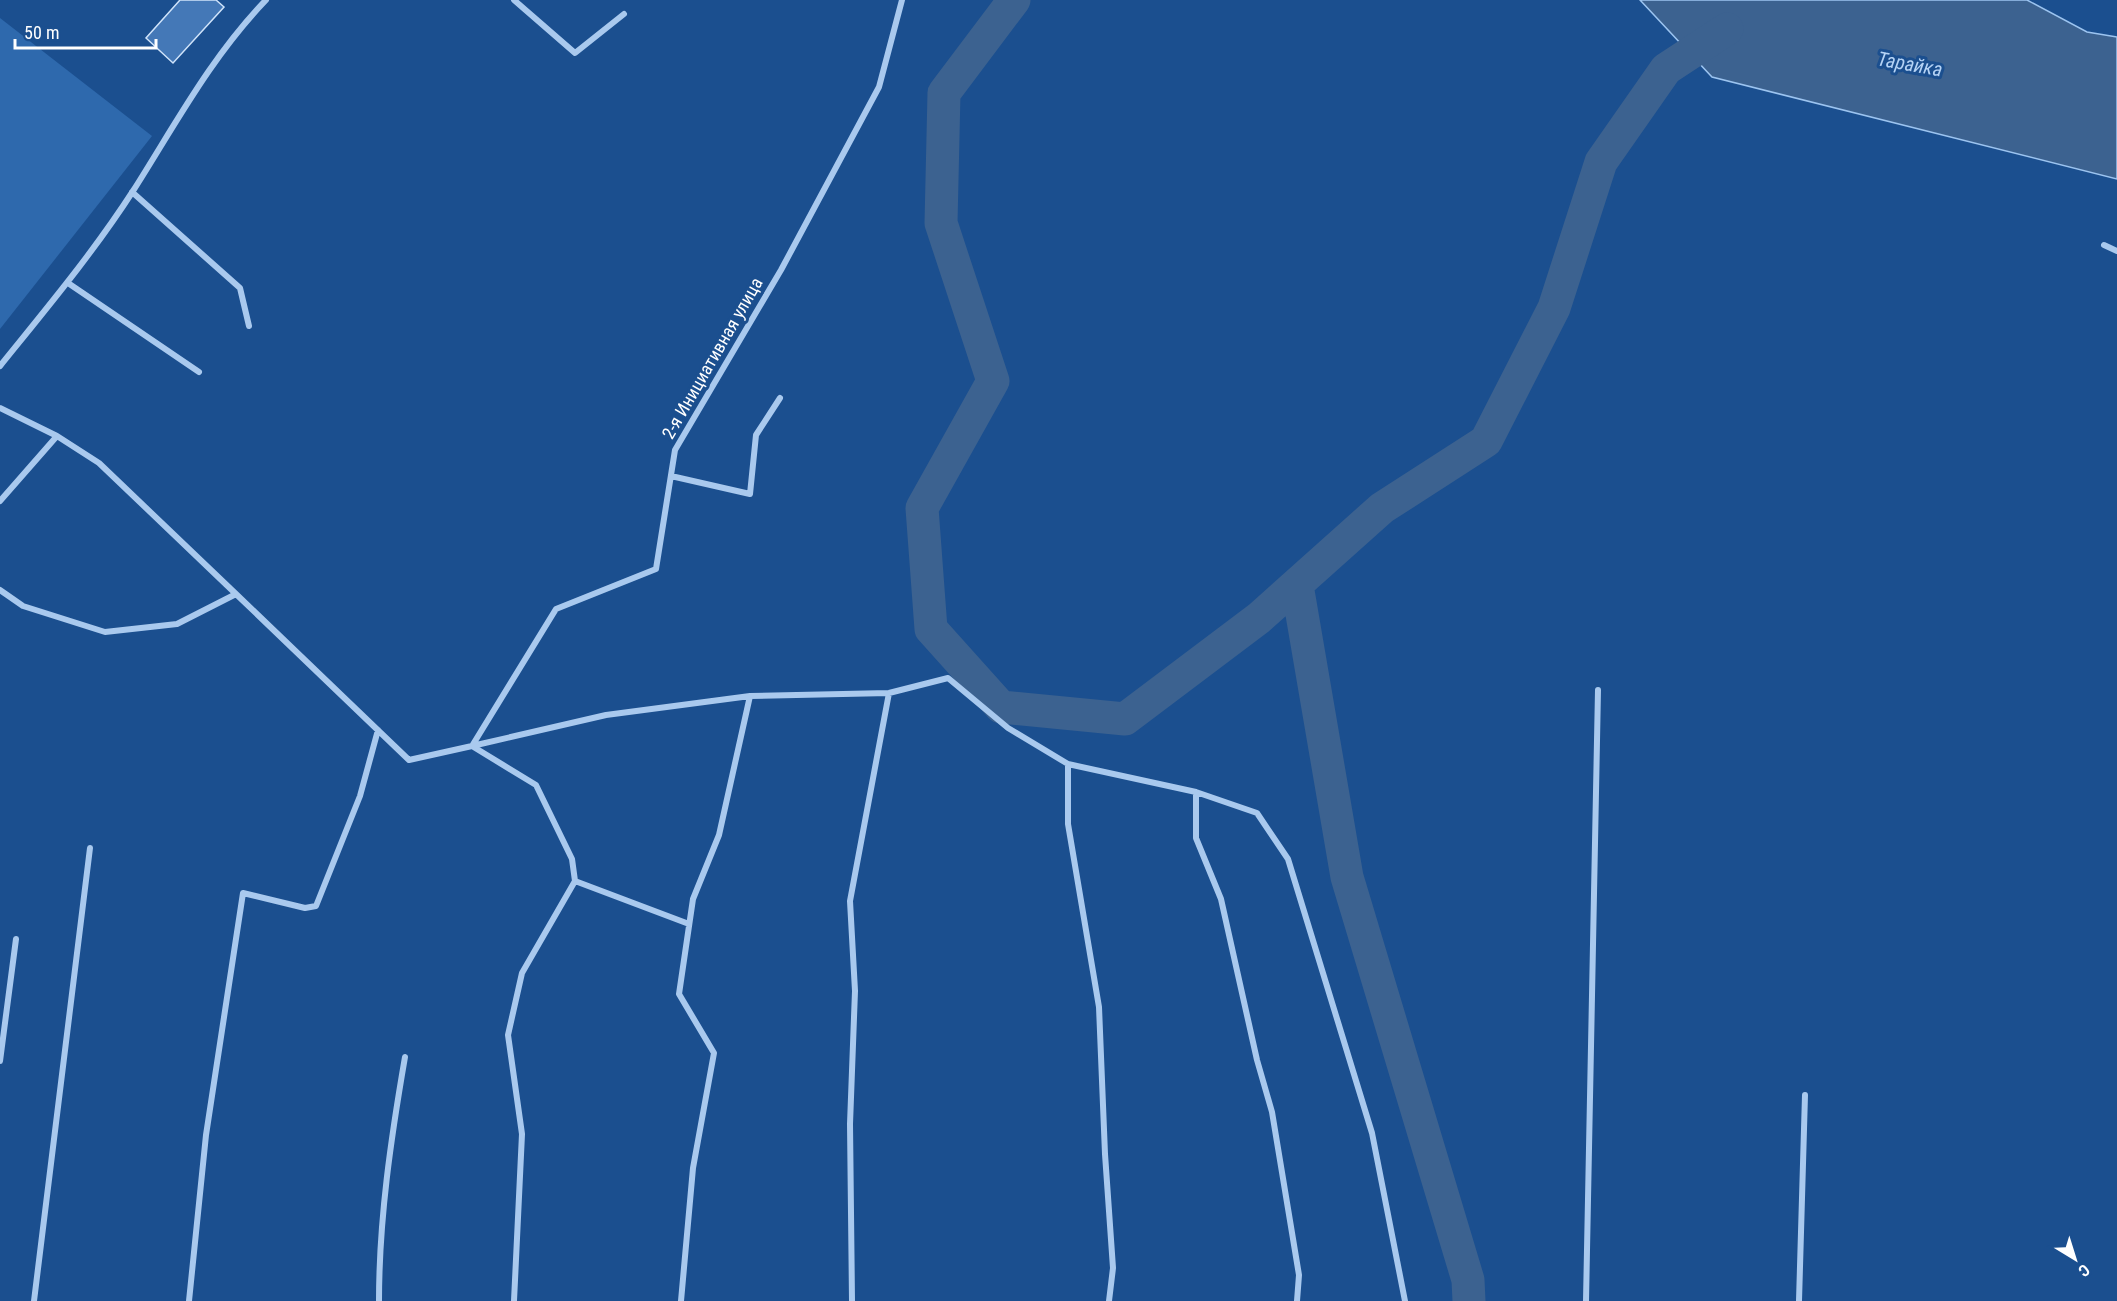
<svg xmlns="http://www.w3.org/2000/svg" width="2117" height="1301" font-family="'Roboto Condensed',sans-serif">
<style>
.green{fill:#2e69ad}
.water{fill:#3c6290;stroke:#9cc4f0;stroke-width:1.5}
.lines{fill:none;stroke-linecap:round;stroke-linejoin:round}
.river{stroke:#3c6290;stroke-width:33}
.building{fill:#4478b7;stroke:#cfe3fa;stroke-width:1.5}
.street{stroke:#a9c9ee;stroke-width:6}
.labels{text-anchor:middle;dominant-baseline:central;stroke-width:6;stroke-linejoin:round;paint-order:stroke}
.street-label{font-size:18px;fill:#fff;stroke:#1b4f8f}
.water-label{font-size:20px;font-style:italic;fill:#b5d3f5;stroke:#1b4f8f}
</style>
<rect width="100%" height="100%" fill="#1b4f8f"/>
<path class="green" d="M0 18 152 136 0 329Z"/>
<path class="water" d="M1640 0H2027L2087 32 2117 37V179L1712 77Z"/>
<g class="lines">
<path class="river" d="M1014 0 944 93 941 223 993 381 922 508 931 629 1001 707 1125 719 1259 618 1382 508 1486 441 1554 308 1601 162 1666 69 1727 29
M1297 585 1347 877 1468 1280 1469 1301"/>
</g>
<path class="building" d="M180 0H216L224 7 173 63 146 38Z"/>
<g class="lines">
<path class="street" d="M514 0 575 53 624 14
M132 192 240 288 249 326
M2104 245 2117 251
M68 283 199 372
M0 366C46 309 93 253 133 191 175 125 211 57 266 0
M0 408 57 436 99 463 236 594
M671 476 750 494 756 435 780 398
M0 501 57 436
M0 590 23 606 105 632 177 624 236 594 409 760 472 746 556 609 656 569 675 450 781 270 879 87 902 0
M472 746 606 715 750 696 889 693 948 678 1008 728 1068 764 1196 792V838L1221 899 1257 1060 1272 1112 1299 1275 1297 1301
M472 746 536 785 572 859 575 881 522 973 508 1035 522 1134 514 1301
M1068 764V824L1099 1007 1105 1154 1113 1268 1109 1301
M1196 792 1257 813 1288 859 1372 1133 1405 1301
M575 881 689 924
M0 1061 16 939
M34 1301 90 848
M189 1301 206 1135 243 893 305 908 316 906 360 796 378 730
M379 1301C379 1219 391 1138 405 1057
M681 1301 693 1168 714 1053 679 994 693 899 719 835 750 696
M852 1301 850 1124 855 991 850 901 889 693
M1586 1301 1598 690
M1799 1301 1805 1095"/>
</g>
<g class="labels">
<g class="street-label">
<text transform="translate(712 358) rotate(-60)">2-я Инициативная улица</text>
</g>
<g class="water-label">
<text transform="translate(1910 64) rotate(10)">Тарайка</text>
</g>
</g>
<g transform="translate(2075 1259) rotate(142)" stroke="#1b4f8f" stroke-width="4.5" paint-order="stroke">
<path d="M0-4.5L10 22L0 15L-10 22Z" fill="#ffffff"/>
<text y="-9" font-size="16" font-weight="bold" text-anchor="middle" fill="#ffffff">С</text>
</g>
<path d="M15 39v9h141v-9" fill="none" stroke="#ffffff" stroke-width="3"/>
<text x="24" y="39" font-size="18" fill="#ffffff" stroke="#1b4f8f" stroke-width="4.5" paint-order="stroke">50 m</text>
</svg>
